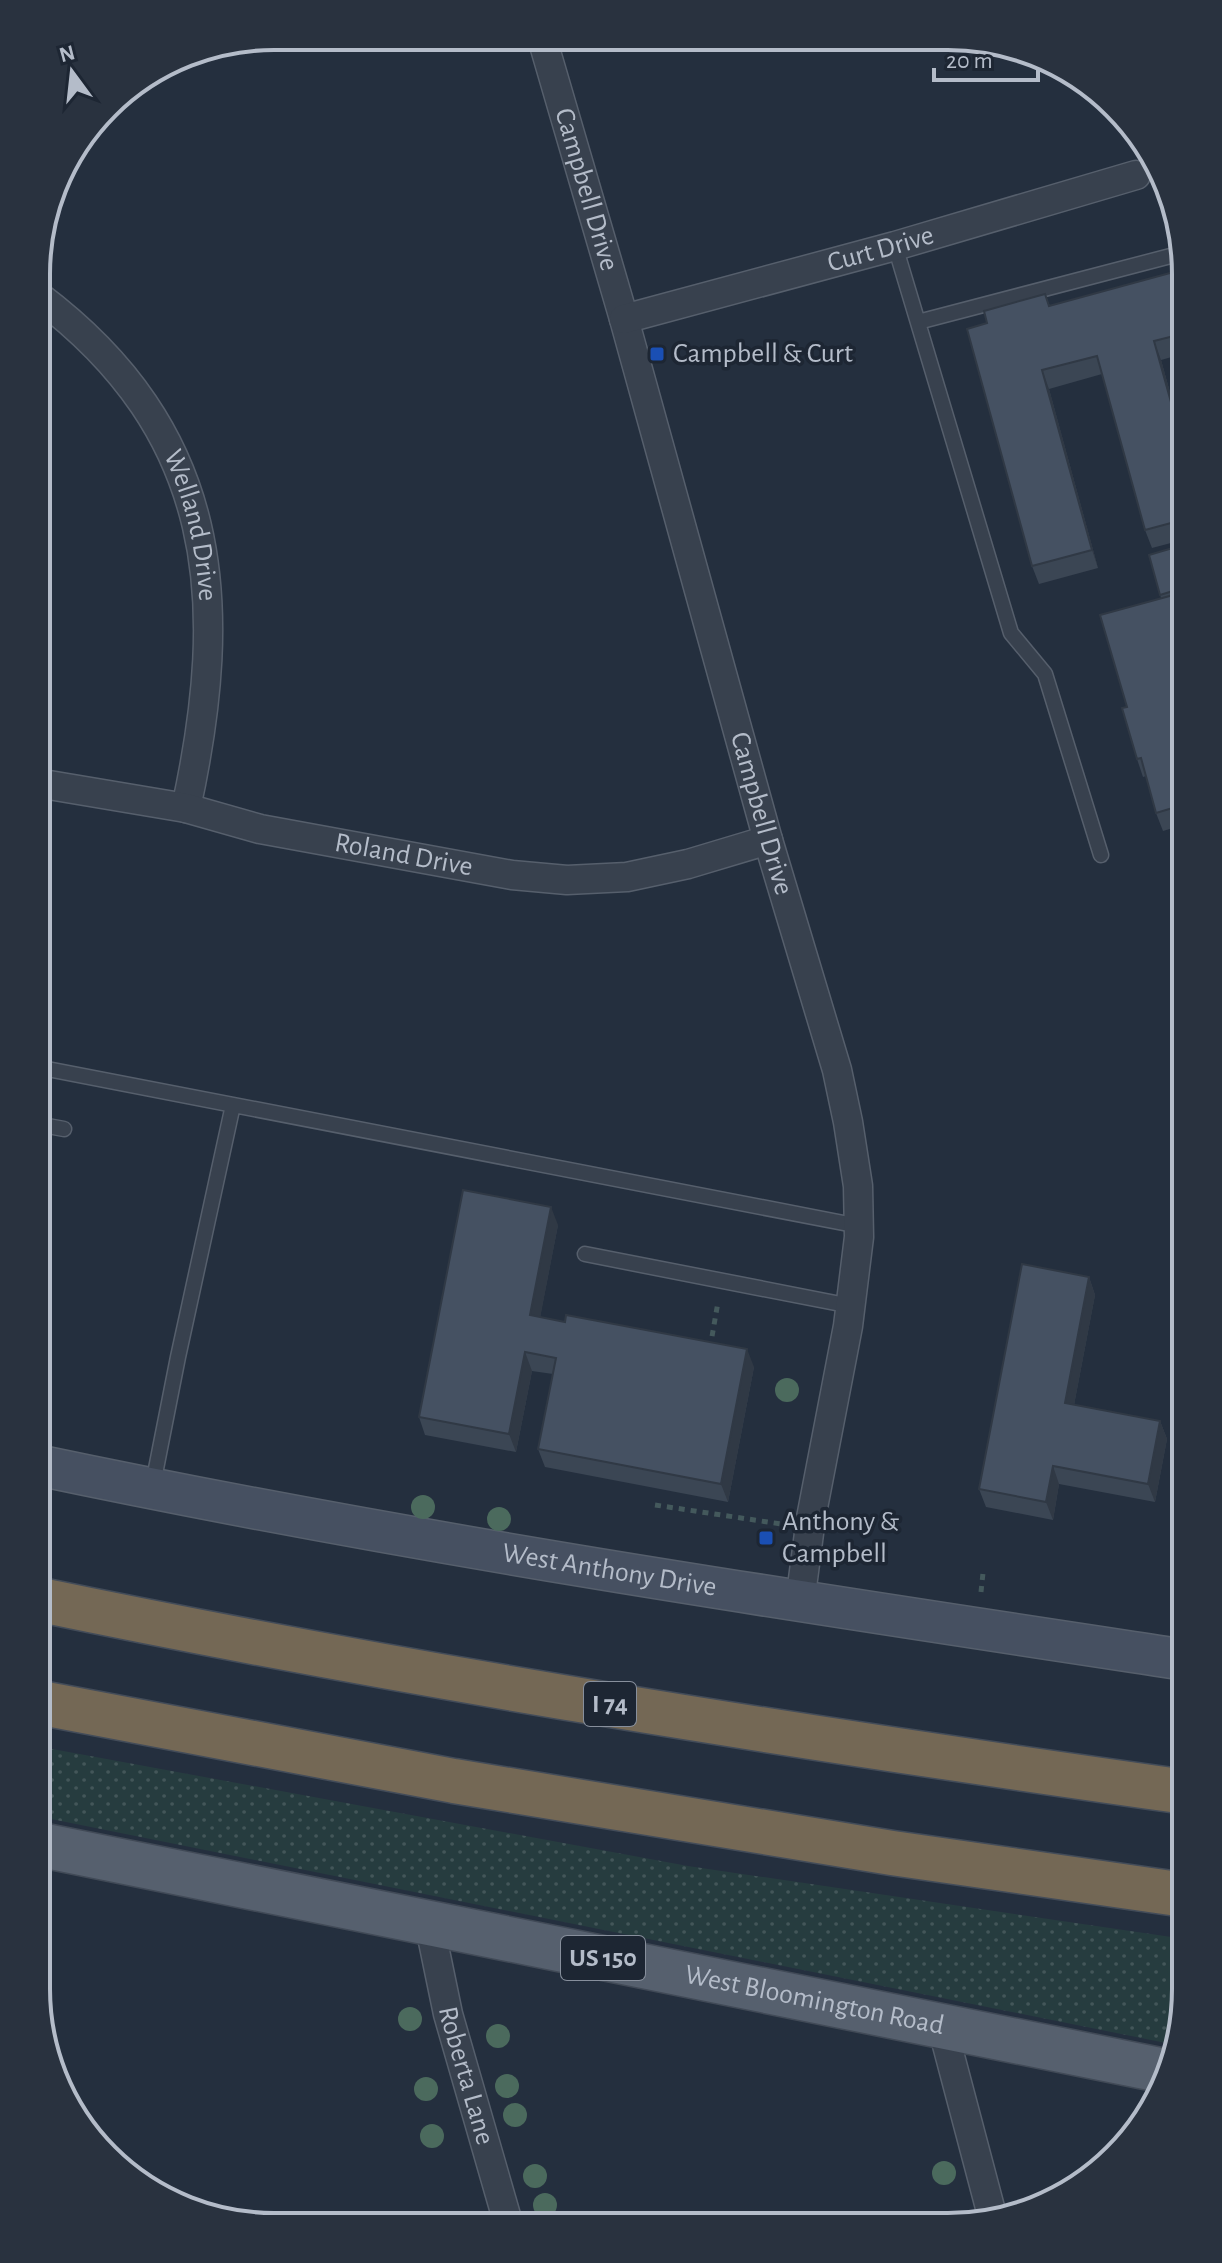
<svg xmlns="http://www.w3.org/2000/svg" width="1222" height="2263" font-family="'Alegreya Sans',sans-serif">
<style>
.grass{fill:url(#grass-dots)}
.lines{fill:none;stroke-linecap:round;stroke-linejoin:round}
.lane-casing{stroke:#565f6c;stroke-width:17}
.street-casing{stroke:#565f6c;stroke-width:31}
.secondary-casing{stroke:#565f6c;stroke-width:43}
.primary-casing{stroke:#414a57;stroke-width:47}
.highway-casing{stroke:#434c59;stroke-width:47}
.path{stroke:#44595c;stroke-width:5;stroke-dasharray:6 6;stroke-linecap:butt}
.lane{stroke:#38414e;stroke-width:14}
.street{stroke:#38414e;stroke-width:28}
.secondary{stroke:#465061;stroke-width:40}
.primary{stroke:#56606e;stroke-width:44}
.highway{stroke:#746855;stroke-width:44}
.tree{fill:#4b6a5d}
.wall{fill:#3b4654}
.shaded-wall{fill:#303945}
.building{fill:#455162;stroke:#303945;stroke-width:2}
.transit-dot{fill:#1a4fb4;stroke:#1d2633;stroke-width:3}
.labels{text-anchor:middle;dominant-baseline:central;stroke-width:7;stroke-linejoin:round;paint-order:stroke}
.shield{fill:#1d2633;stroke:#878f9c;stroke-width:2}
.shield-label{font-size:26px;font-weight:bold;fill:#b4bcc9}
.street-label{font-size:28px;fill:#b4bcc9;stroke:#1d2633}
.poi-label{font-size:28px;fill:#b4bcc9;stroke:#1d2633;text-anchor:start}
.rim{fill:none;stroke:#b4bcc9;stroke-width:4}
</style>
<defs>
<pattern id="grass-dots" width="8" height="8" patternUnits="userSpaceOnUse" patternTransform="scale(2)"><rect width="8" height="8" fill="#263c3f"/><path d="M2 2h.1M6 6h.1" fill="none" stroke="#435659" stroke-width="1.8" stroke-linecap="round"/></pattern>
</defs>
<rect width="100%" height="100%" fill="#242f3e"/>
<path class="grass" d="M36 1746 688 1866 1185 1939V2005L1176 2045 36 1816Z"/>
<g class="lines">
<defs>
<path id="lane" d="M895 246 1011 633 1045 674 1101 855
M918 322 1182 253
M37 1067 859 1226
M37 1124 64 1129
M585 1254 851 1306
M153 1484 178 1357 233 1105"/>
<g id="street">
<path id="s1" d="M542 38 624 319 768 840 837 1070 848 1122 858 1186 859 1237 848 1326 811 1518 800 1602"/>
<path id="s2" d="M38 296C219 432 231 601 186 808"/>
<path id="s3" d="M624 319 895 246 1136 175"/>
<path id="s4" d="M37 783 186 808 260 829 512 875 567 880 627 877 688 864 768 840"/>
<path id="s5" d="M429 1922 448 2014 509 2226"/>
<path d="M942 2026 993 2219"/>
</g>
<g id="secondary">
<path id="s6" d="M37 1465C417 1545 802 1602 1186 1660"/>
</g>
<g id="primary">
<path id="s7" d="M36 1844 1170 2072"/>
</g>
<path id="highway" d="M36 1599C417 1678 801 1738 1186 1792
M36 1702 454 1781 892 1853 1185 1895"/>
</defs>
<use href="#lane" class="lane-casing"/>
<use href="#street" class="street-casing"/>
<use href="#secondary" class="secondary-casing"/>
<use href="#primary" class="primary-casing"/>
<use href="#highway" class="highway-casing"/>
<path class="path" d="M710 1348 718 1302
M655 1505 781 1524
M981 1592 983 1573"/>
<use href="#lane" class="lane"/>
<use href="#street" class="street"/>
<use href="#secondary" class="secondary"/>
<use href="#primary" class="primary"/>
<use href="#highway" class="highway"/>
</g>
<g class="tree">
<circle cx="787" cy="1390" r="12"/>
<circle cx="423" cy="1507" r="12"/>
<circle cx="499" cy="1519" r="12"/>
<circle cx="410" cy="2019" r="12"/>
<circle cx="498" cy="2036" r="12"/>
<circle cx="507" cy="2086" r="12"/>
<circle cx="426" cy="2089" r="12"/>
<circle cx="515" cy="2115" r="12"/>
<circle cx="432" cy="2136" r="12"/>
<circle cx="944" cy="2173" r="12"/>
<circle cx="535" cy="2176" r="12"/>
<circle cx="545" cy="2205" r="12"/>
</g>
<path class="wall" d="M1181 270 1186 283V353L1161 360 1186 450V539L1152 548 1145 530 1102 374 1049 389 1098 568 1039 584 1032 566 1045 294 1050 306Z
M1186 544V598L1179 600 1186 620V824L1163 831 1156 813 1146 776 1143 777 1137 759 1127 707 1161 598 1149 555Z
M558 1225 540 1317 754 1367 728 1502 545 1467 538 1449 553 1374 532 1371 516 1452 425 1435 419 1417Z
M1089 1277 1095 1295 1074 1405 1160 1421 1167 1439 1155 1502 1059 1484 1053 1520 986 1507 979 1489Z"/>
<path class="shaded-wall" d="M1154 341 1161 360 1186 450V456Z
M1042 370 1049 389 1098 568 1092 550Z
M551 1207 558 1225 537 1334 530 1315Z
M1089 1277 1095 1295 1071 1421 1065 1403Z
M747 1349 754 1367 728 1502 721 1484Z
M525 1352 532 1371 516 1452 509 1434Z
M1160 1421 1167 1439 1155 1502 1148 1484Z
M1053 1466 1059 1484 1053 1520 1046 1502Z"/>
<path class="building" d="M1181 270 1186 288V333L1154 341 1186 456V519L1145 530 1097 356 1042 370 1092 550 1032 566 967 329 987 323 984 311 1045 294 1049 306Z
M1186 544V587L1160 595 1149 555Z
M1177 594 1186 625V804L1156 813 1141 758 1137 759 1122 708 1127 707 1100 615Z
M463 1190 551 1207 530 1315 565 1322 566 1315 747 1349 721 1484 538 1449 556 1358 525 1352 509 1434 419 1417Z
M1022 1264 1089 1277 1065 1403 1160 1421 1148 1484 1053 1466 1046 1502 979 1489Z"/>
<g class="transit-dot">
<rect x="649" y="346" width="16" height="16" rx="4"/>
<rect x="758" y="1530" width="16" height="16" rx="4"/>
</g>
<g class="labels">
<g class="shield">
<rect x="584" y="1682" width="52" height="44" rx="6"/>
<rect x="561" y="1936" width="84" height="44" rx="6"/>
</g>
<g class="shield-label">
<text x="610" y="1704">I 74</text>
<text x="603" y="1958">US 150</text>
</g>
<g class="street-label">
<text stroke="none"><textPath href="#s1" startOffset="158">Campbell Drive</textPath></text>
<text stroke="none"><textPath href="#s3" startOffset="266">Curt Drive</textPath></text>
<text stroke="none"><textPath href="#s2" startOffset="284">Welland Drive</textPath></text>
<text stroke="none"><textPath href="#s1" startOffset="806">Campbell Drive</textPath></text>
<text stroke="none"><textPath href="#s4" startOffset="374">Roland Drive</textPath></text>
<text stroke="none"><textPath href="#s6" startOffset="582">West Anthony Drive</textPath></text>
<text stroke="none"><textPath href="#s7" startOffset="794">West Bloomington Road</textPath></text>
<text stroke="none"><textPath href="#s5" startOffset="158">Roberta Lane</textPath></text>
</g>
<g class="poi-label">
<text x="673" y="354">Campbell &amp; Curt</text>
<text x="782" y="1522">Anthony &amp;<tspan x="782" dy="32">Campbell</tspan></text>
</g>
</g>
<path d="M0 0H1222V2263H0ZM274 50H948A224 224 0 0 1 1172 274V1989A224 224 0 0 1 948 2213H274A224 224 0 0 1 50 1989V274A224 224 0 0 1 274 50Z" fill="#29323f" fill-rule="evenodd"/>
<path class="rim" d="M274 50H948A224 224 0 0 1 1172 274V1989A224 224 0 0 1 948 2213H274A224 224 0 0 1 50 1989V274A224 224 0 0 1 274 50Z"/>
<g transform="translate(72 72) rotate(345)" stroke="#1d2633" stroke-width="6" paint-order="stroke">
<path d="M0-6L14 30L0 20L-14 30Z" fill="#b4bcc9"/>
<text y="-12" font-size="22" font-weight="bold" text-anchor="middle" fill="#b4bcc9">N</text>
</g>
<path d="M934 68v12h104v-12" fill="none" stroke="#b4bcc9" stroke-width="4"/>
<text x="946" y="68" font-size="24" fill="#b4bcc9" stroke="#1d2633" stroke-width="6" paint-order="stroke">20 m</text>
</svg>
